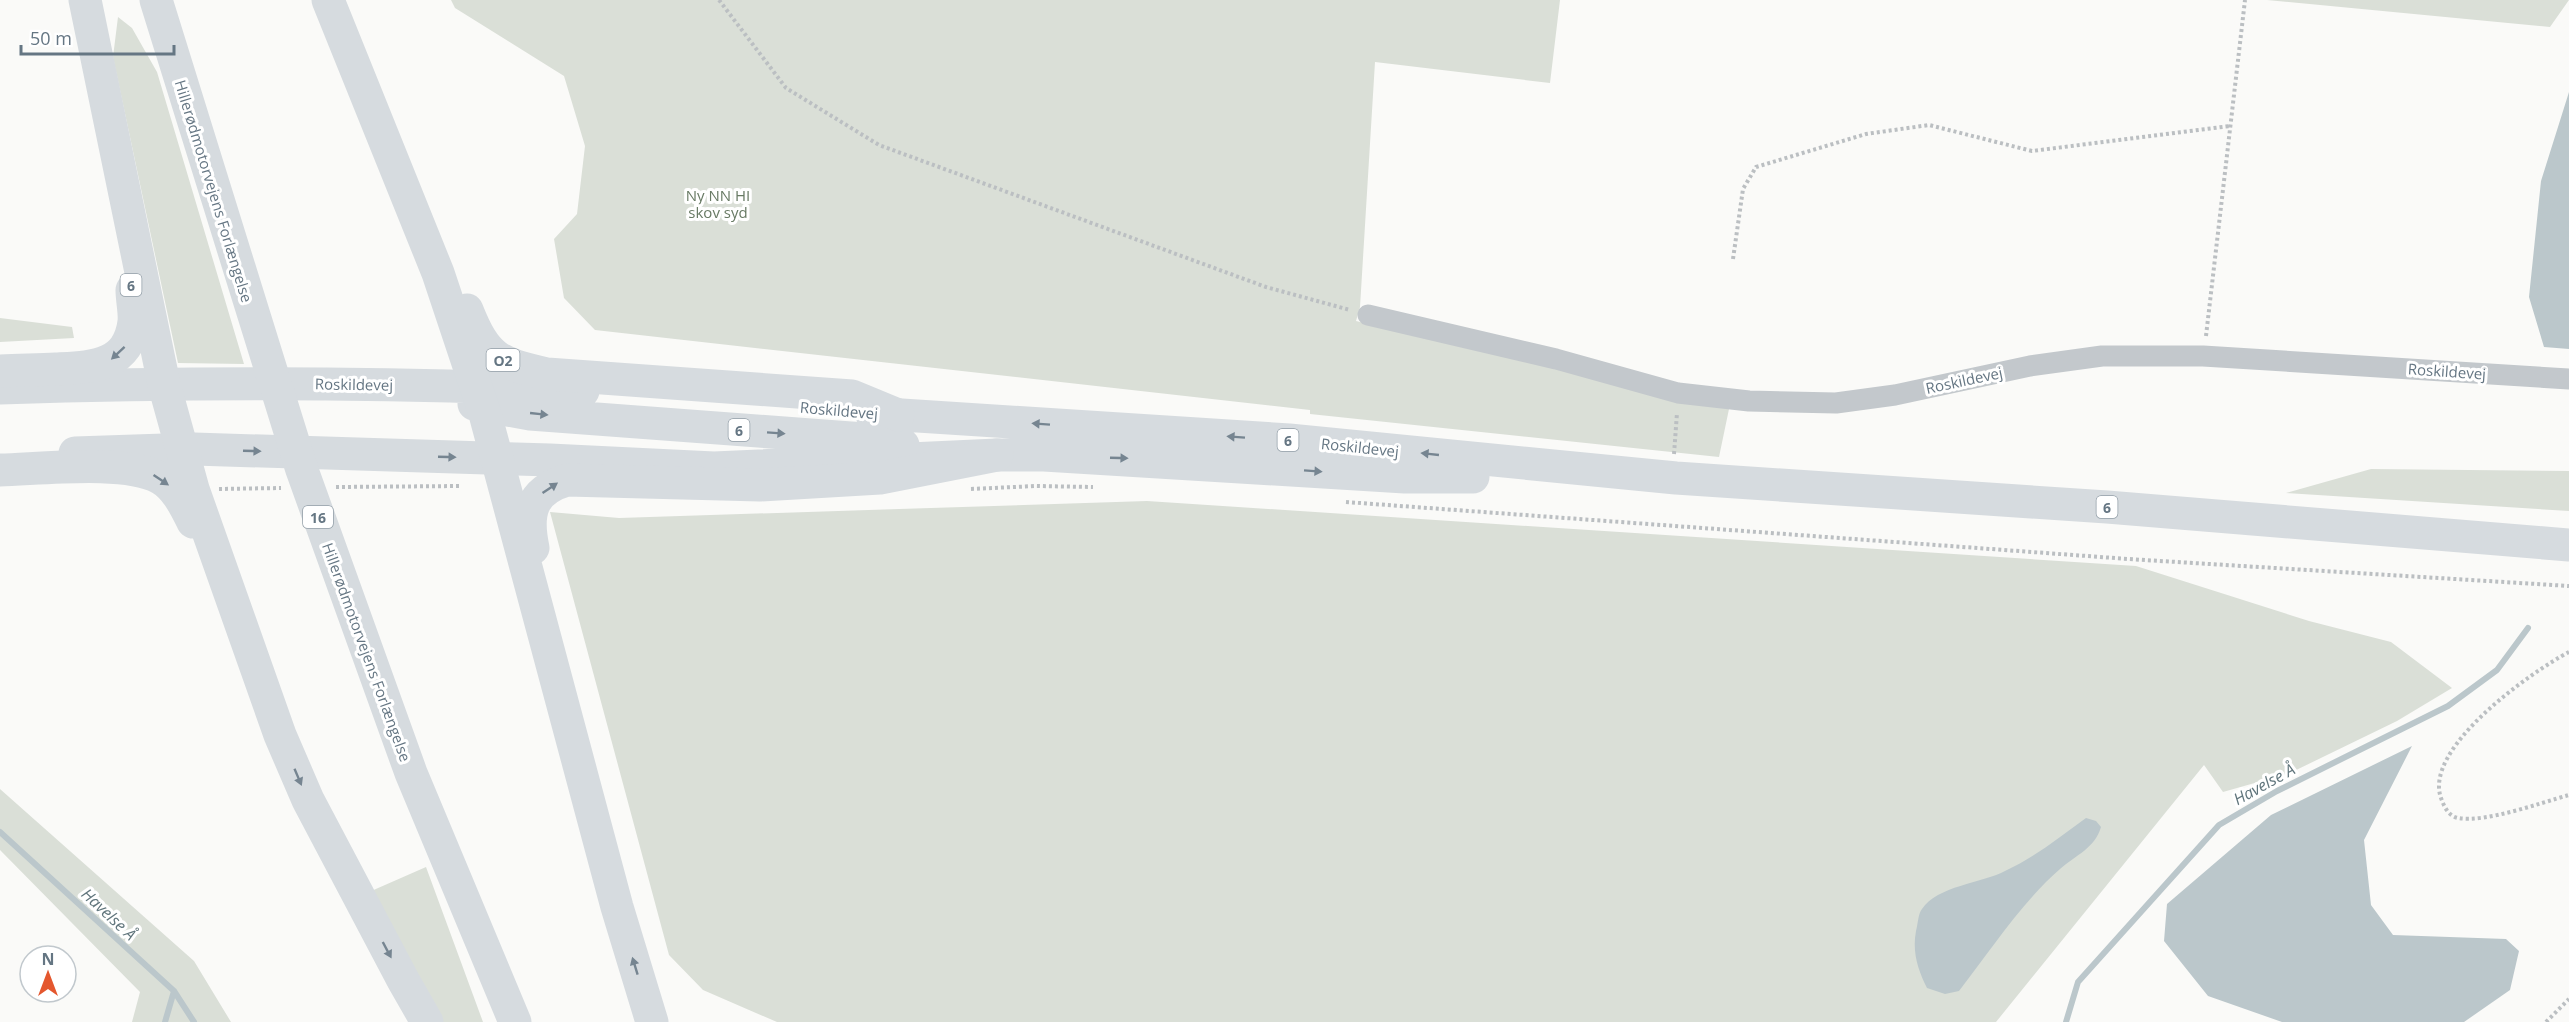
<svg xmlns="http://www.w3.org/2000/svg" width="2569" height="1022" font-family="'Open Sans',sans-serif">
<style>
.green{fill:#dadfd7}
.water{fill:#bbc7cb}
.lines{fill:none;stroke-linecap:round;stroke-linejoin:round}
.stream{stroke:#bbc7cb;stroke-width:6}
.path{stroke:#bbbfc2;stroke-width:4;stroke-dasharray:3 3;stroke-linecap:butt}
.minor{stroke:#c3c8cc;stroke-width:21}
.primary{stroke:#d6dbdf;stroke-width:33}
.trunk{stroke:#d6dbdf;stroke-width:33}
.oneway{fill:#768591}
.labels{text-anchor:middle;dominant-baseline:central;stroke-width:6;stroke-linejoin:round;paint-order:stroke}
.shield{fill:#fff;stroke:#939fa8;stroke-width:1.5}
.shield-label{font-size:14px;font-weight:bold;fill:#657683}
.street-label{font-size:15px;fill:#657683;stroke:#fff}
.park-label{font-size:15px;fill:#687a64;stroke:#fff}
.water-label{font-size:16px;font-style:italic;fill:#60757c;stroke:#fff}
</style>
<rect width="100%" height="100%" fill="#fafaf8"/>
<path class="green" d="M451 0H1560L1550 83 1375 62 1360 307 1356 321 1729 409 1719 457 1310 414V410L595 330 564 298 554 239 577 214 585 146 564 76 455 8Z
M2267 0H2569L2550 27Z
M118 17 132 28 157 72 244 364 178 363 113 57Z
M0 318 72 327 74 338 0 342Z
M2371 469 2569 471V511L2286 493Z
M1147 501 2136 566 2309 621 2391 642 2452 688 2397 721 2290 773 2223 792 2204 765 1996 1022H777L703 990 669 955 550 512 619 518Z
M0 789 194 961 231 1022H132L140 992 0 850Z
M426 867 483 1022H439L369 892Z"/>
<path class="water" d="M2569 92V349L2544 347 2529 297 2541 181Z
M2412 746 2364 840 2371 905 2393 935 2506 939 2519 951 2510 990 2464 1022H2282L2208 996 2164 941 2167 904 2271 815Z
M2086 818 2096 821 2101 827C2095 848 2076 855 2060 869 2022 902 1990 951 1959 991L1945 994 1927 988C1918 970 1912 952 1916 931 1918 924 1918 914 1922 909 1937 886 1982 883 2005 871 2035 857 2060 837 2086 818Z"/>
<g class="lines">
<path class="stream" d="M0 832 174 991 194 1022
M165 1022 174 991
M2066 1022 2078 982 2219 825 2277 791 2448 706 2497 670 2528 628"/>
<path class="path" d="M719 0 786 88 879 145 1266 287 1350 310
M1733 259 1743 189 1756 167 1866 134 1929 125 2032 151 2230 126
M2206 336 2245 0
M1674 454 1677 413
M336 487 461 486
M219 489 281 488
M971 489 1036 486 1093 487
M1346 502 2128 559 2569 586
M2569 652C2531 672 2423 748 2441 798 2444 806 2448 816 2458 818 2485 823 2540 803 2569 795
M2546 1022 2569 999"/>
<path class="minor" d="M1368 315 1556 359 1678 393 1749 401 1836 403 1895 395 2030 366 2102 356H2203L2569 379"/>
<path class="primary" d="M0 388C195 382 389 382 583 391
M474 404 530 414 864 439 903 445
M871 413 1289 440 1676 478 2107 507 2569 545
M75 453 194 449 550 460 714 468 997 455H1044L1405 477H1473"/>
<path class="trunk" d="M85 0 164 384 193 489 280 735 308 800 403 980 427 1022
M156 0 302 470 411 773 515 1022
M328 0 438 273 485 414 617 907 652 1022
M467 310C486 358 498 363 547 374L852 396 898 415
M0 371C19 370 37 370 56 369 92 367 128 367 134 322 135 312 132 300 132 290
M0 470C41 469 126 459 160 478 176 487 185 506 193 522
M533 548C526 514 530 491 567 480L760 485 880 478 997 455"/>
</g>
<defs><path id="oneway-solid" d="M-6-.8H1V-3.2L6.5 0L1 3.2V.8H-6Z" transform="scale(1.5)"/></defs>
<g class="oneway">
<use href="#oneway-solid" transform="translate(118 353) rotate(137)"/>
<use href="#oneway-solid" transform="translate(539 414) rotate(6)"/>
<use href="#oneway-solid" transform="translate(1041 424) rotate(-176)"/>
<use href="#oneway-solid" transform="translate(776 433) rotate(4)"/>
<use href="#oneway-solid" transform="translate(1236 437) rotate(-176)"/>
<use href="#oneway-solid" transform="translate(252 451) rotate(2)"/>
<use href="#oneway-solid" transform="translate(1430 454) rotate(-174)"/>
<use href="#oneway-solid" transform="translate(447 457) rotate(2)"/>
<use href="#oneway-solid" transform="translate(1119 458) rotate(2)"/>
<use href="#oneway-solid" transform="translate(1313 471) rotate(4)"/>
<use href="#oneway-solid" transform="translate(161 480) rotate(34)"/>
<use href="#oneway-solid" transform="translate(550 488) rotate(-34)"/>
<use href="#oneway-solid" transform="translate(298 777) rotate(67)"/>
<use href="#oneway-solid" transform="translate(387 950) rotate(62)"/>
<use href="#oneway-solid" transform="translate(635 966) rotate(-107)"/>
</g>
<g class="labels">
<g class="shield">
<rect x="120.5" y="274" width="21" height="22" rx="4.5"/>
<rect x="486.5" y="349" width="33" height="22" rx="4.5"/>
<rect x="728.5" y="419" width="21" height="22" rx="4.5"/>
<rect x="1277.5" y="429" width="21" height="22" rx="4.5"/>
<rect x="2096.5" y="496" width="21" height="22" rx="4.5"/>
<rect x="303" y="506" width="30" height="22" rx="4.5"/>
</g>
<g class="shield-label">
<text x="131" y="285">6</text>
<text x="503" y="360">O2</text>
<text x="739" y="430">6</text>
<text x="1288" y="440">6</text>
<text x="2107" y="507">6</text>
<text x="318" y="517">16</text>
</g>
<g class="street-label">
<text transform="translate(214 191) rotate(73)">Hillerødmotorvejens Forlængelse</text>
<text transform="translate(2447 371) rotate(4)">Roskildevej</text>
<text transform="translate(1964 380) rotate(-12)">Roskildevej</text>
<text transform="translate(354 384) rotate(1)">Roskildevej</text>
<text transform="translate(839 410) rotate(5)">Roskildevej</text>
<text transform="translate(1360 447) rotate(6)">Roskildevej</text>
<text transform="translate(367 652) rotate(70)">Hillerødmotorvejens Forlængelse</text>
</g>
<g class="park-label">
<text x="718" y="195">Ny NN HI<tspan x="718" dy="17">skov syd</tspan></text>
</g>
<g class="water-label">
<text transform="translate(2264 784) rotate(-29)">Havelse Å</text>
<text transform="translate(109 914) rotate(43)">Havelse Å</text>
</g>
</g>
<g transform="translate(48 974)"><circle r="28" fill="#ffffff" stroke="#c1c8cd" stroke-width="1.5"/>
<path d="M0-4.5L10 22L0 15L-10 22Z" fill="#e4572e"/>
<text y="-9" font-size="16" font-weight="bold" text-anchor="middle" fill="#657683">N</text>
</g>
<path d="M21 45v9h153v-9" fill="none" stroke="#657683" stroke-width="3"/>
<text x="30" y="45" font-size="18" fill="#657683" stroke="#ffffff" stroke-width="4.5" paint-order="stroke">50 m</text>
</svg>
